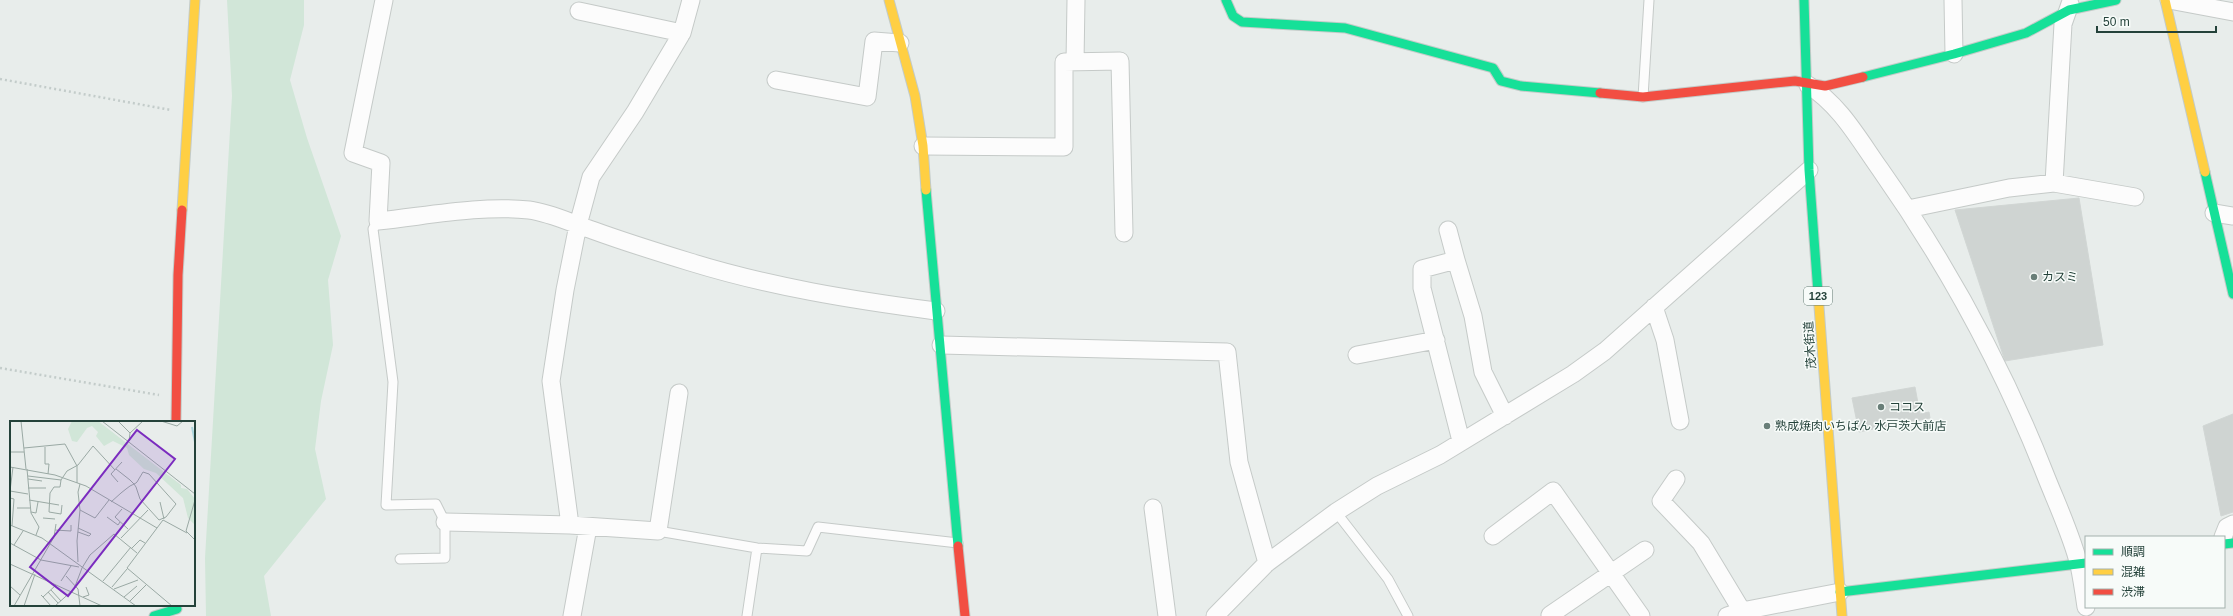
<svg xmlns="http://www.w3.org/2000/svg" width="2233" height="616" font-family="Arial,'Noto Sans JP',sans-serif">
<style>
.green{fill:#d1e6d8}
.building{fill:#cfd4d2;stroke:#d1d6d4}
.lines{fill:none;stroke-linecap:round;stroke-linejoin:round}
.lane-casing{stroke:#c5cac8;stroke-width:11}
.street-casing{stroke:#c5cac8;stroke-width:19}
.fast-casing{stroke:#c3cbc8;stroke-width:11}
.slow-casing{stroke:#c3cbc8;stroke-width:11}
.jam-casing{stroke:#c3cbc8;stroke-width:11}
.path{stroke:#c3ccca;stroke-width:2.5;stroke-dasharray:2 3;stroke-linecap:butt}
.lane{stroke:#fcfcfc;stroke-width:9}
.street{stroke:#fcfcfc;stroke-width:17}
.fast{stroke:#16e098;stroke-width:9}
.slow{stroke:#ffcf43;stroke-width:9}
.jam{stroke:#f24e42;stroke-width:9}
.poi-dot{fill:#697e78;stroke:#f7fbf9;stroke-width:1.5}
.labels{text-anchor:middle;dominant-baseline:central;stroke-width:3;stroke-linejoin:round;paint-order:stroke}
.shield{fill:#f7fbf9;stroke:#637a73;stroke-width:1}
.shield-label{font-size:11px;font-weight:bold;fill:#24423a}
.poi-label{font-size:12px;fill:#24423a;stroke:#f7fbf9;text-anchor:start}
.street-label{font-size:12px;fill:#24423a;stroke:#f7fbf9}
.inset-river{fill:none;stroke:#a9d4db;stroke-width:2}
.inset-road{fill:none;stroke:#9aa9a4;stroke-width:1}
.view{fill:#7b2cbf;fill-opacity:0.15;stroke:#7b2cbf;stroke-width:2}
.inset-edge{fill:none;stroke:#24423a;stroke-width:2}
</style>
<rect width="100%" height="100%" fill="#e8edeb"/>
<path class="green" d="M227 0H304V25L290 80 307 138 341 236 328 280 333 345 321 401 315 449 326 499 264 576 271 616H206L205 558 232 96Z"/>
<path class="building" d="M2079 198 2103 345 2005 361 1955 210Z
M1915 387 1920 414 1929 412 1930 418 1859 432 1852 398Z
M2233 414V512L2221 516 2203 426Z"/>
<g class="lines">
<defs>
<path id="lane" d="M1643 97 1649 0
M378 221 373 229 393 382 386 505 436 504 445 522V558L400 559
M1336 512 1388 579 1408 616
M658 531 757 548 807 551 818 527 958 543
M747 616 757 548"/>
<path id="street" d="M384 0 353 153 381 163 378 221C427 216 479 205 529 210 551 213 571 223 592 230 625 242 657 252 690 262 771 287 852 300 936 311
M1953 0 1954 54
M2169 0 2233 12
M579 11 682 33
M1075 62 1076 0
M776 80 867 97 874 41 900 43
M1808 85C1840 105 1858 138 1880 169 1946 263 2003 367 2045 474 2056 502 2072 536 2079 565 2082 579 2084 593 2086 607
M923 146 1064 147V62L1120 61 1124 233
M2054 183 2063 24 2070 4
M1908 209 2009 188 2054 183 2135 197
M2214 213 2233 216
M1448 230 1456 260
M1654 307 1665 340 1680 421
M941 345 1227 352 1239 462 1267 563
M1357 355 1436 340
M1461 441 1422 288V269L1456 260 1473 316 1483 372 1505 416
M1676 479 1661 501 1701 543 1742 611
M1153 508 1167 616
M445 522 570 525 658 531 679 393
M570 525 551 381 565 290 578 225 591 177 635 112 682 33 691 0
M1493 536 1553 491 1641 616
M2223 537 2227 527 2233 524
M1550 615 1645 550
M572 616 588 527
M1215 616 1267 563 1336 512 1377 486 1440 455 1573 374 1605 351 1809 170
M1727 616 1742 611 1840 592"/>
<path id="fast" d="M1226 0 1233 16 1242 22 1345 28 1493 68 1501 81 1521 86 1600 93
M1804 0 1809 170 1818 293
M1863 77 1954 54 2026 33 2069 10 2116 0
M2205 172 2233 294
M926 190 958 546
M2224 544 2233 543
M1840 592 2086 563
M154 616 177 609"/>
<path id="slow" d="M889 0 915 96 923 146 926 190
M2165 0 2205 172
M182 210 195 0
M1818 293 1842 616"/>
<path id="jam" d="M1600 93 1643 97 1795 81 1825 86 1863 77
M176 422 178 275 182 210
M958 546 965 616"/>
</defs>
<use href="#lane" class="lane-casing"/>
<use href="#street" class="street-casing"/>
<use href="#fast" class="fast-casing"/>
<use href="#slow" class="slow-casing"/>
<use href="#jam" class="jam-casing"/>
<path class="path" d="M0 79 171 110
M0 368 159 395"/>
<use href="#lane" class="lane"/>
<use href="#street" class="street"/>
<use href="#fast" class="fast"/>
<use href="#slow" class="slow"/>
<use href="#jam" class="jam"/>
</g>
<g class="poi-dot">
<circle cx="2034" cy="277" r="4"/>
<circle cx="1881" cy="407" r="4"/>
<circle cx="1767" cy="426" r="4"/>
</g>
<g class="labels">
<rect class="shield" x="1804" y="287" width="28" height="18" rx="3"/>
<g class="shield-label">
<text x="1818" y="296">123</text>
</g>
<g class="poi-label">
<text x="2042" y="277">カスミ</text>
<text x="1889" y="407">ココス</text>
<text x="1775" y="426">熟成焼肉いちばん 水戸茨大前店</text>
</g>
<g class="street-label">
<text transform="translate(1810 345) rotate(-94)">茂木街道</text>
</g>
</g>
<g transform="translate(10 421)">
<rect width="185" height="185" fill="#e8edeb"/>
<path d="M62 0H88L171 64V67L177 68 185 78V104L178 97 173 77 146 52 134 48 119 34 117 27 103 20 94 25 86 15 88 11 82 5 77 7 67 21 62 20 58 8Z" fill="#d1e6d8"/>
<path class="inset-river" d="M182 6 185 21"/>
<path class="inset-road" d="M11 0 16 48M92 0 185 73M108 0 120 12 119 20M151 0 167 5 173 0M120 12 133 0M35 26V43H39L38 53M14 27 55 23 67 45V62M0 31H14M0 46 45 54 76 65 147 107M17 48 21 92 29 106 26 114M18 55 51 59 57 50 68 44 83 25 105 49M18 58 32 60M51 59 50 66H44L40 72 39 91 51 93 52 84M108 61 101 53 112 41M18 67H36M0 70 3 46M0 70 18 73M0 77 4 78 2 105M19 79 49 84M185 79 176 110 185 119M101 81 111 72 116 68 120 65 126 62 127 61 133 51 139 53 166 83 156 96 149 99 130 78 126 66 124 63 120 59 106 48M150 81 154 98M7 87H20M112 88 105 96 118 108M70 89 85 97 99 79M21 91 26 92 28 81M97 96 108 104 110 101M33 97 45 98M0 104 32 117 126 185M45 109 61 110V104M68 111 79 115 81 113 68 107M111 117 138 89M0 122 31 139 69 146M4 124 13 110M122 127 130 119 135 122M68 141 67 120 70 89 68 71 70 63M0 143 92 185M56 155 68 168 70 185M51 160 61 145M93 160 121 126M0 165 10 174M102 166 117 148M104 168 128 159M41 169 51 180M38 171 48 182M31 174 33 176 46 164M33 176 41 185M73 176 79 174 76 166M114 176 127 165M120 180 136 164M4 185 44 116 46 103M14 185 25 153M45 185 64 168 72 147 80 134 104 113 127 132M162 185 117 147 153 99 177 112"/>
<path class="view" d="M127 9 165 38 58 175 20 146Z"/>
<rect width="185" height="185" class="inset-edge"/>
</g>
<rect x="2085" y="536" width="140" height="72" fill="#f7fbf9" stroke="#a3b1ad"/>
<rect x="2093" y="549" width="20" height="6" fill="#16e098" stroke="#a3b1ad"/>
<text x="2121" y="556" font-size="12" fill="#24423a">順調</text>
<rect x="2093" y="569" width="20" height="6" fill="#ffcf43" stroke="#a3b1ad"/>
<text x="2121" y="576" font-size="12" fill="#24423a">混雑</text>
<rect x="2093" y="589" width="20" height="6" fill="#f24e42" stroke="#a3b1ad"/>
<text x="2121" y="596" font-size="12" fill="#24423a">渋滞</text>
<path d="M2097 26v6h119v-6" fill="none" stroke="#24423a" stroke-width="2"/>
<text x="2103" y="26" font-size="12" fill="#24423a" stroke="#f7fbf9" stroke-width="3" paint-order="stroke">50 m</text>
</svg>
